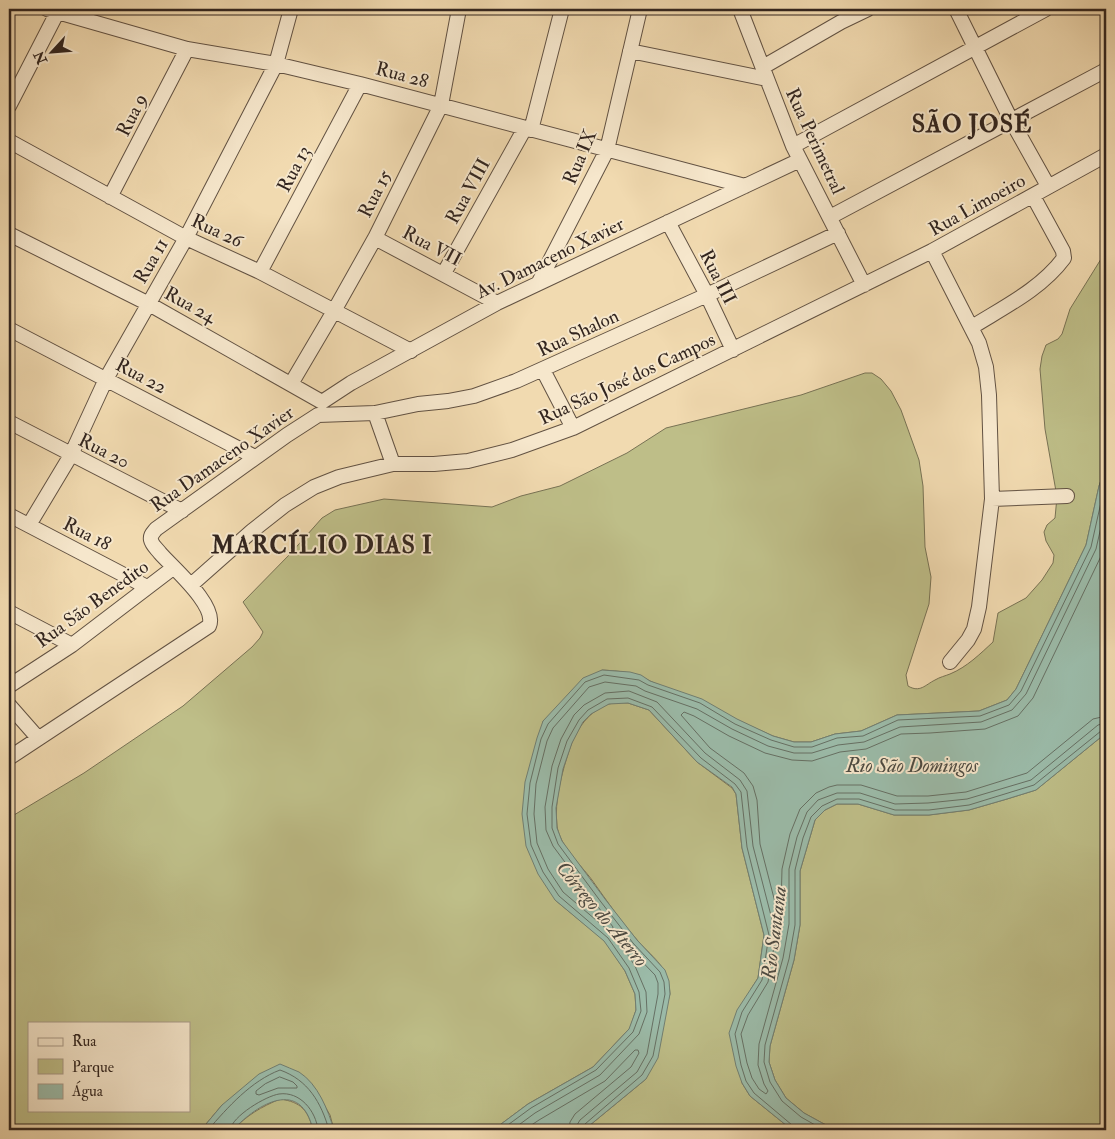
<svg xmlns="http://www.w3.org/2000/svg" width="1115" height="1139" font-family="'IM FELL Double Pica',serif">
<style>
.green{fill:#bebe88;stroke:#787254;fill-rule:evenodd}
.water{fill:#9bbba9;stroke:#717f72}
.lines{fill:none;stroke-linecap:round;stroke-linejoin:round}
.shore{stroke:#667064;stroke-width:1}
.minor-casing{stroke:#625243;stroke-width:16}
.minor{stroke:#f6e7cc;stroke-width:14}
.labels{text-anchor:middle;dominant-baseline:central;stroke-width:4;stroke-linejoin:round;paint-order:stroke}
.street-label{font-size:19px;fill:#32251f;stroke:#f6e7cc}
.water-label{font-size:20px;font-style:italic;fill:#4c4a42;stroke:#f6e7cc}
.district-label{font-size:24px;font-weight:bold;letter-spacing:1px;fill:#32251f;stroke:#f6e7cc}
</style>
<rect width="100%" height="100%" fill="#f1dab0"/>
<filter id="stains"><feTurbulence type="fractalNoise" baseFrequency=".004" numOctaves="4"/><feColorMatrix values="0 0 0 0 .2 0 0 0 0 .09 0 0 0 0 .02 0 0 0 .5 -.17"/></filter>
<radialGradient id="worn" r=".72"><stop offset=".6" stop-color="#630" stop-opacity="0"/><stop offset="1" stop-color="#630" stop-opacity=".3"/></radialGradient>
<path class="green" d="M1106 251V466L1099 486 1086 545 1016 689 1007 700 979 711 897 715 861 731 835 734 811 742H794L773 736 650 681C635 672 619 671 602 670L543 721 555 900 605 941 625 971 635 994 636 1010 630 1028 593 1067 528 1104 493 1130H334L330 1115 311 1083 222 1105 201 1130H9V818L84 773 183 706 252 647 260 638 263 632 243 602 291 553 322 518 335 510 384 499 492 507 521 496 560 486 627 453 666 428 801 395 865 373H872L881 379 891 391 901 410 919 460 923 486 925 547 931 577 929 604 906 675 908 686C920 693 925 685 935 680 940 677 945 676 950 674 967 667 980 654 993 642L998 613 1026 598 1042 580 1053 563 1054 555 1046 541 1044 532 1047 525 1055 518 1057 497 1045 429 1040 369 1042 356 1046 345 1058 339 1062 334 1070 309ZM29 1023H189V1110H29Z
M628 703 649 710 697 762 732 788 736 794 742 848 764 935 758 978 751 989 742 1083 750 1096 792 1130H584L646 1079 670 994C668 966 656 961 638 941 621 922 607 901 592 880 580 864 560 846 557 826 554 800 562 772 570 748 576 729 590 710 609 704 615 702 623 703 628 703Z
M1106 733V1130H835L804 1113 786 1098 775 1080 769 1062 770 1046 794 960 800 925V871L815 820 825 810 837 804H858L894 815H929L969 810 1007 799 1036 790Z
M280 1099C301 1102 308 1110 313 1130H233C247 1115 261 1107 280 1099Z"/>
<path class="water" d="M1106 466V733L1036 790 1007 799 969 810 929 815H894L858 804H837L825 810 815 820 800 871V925L794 960 770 1046 769 1062 775 1080 786 1098 804 1113 835 1130H792L750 1096 742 1083 736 1066 729 1033 737 1010 758 978 764 935 742 848 736 794 732 787 697 762 649 710 628 703 609 704 591 714 583 722 572 743 563 769 556 808 557 828 562 841 605 899 637 940 665 970 669 981 670 994 658 1058 646 1079 584 1130H493L528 1104 593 1067 629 1029 636 1010 635 994 625 971 604 941 555 900 538 874 526 846 522 814 525 782 537 738 543 721 583 678 602 670 630 672 641 675 650 681 702 699 737 719 773 736 794 742H811L835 734 861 731 897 715 979 711 1007 700 1016 689 1086 545 1099 486Z
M280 1064C286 1067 293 1069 299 1072 318 1084 328 1110 334 1130H313C301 1078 258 1103 233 1130H201L222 1105 259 1074Z"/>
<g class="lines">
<path class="shore" d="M1106 505 1096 549 1026 694 1012 710 981 722 900 727 864 742 838 745 812 753H794L768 746 732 729 697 709 645 691 636 686 605 682 589 687 553 728 547 741 536 784 534 814 537 843 548 869 563 892 609 931H612L613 927 553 846 546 830 545 807 552 766 561 739 574 715 584 705 605 693 629 691 657 702 705 753 740 780 747 791 753 846 776 935 768 982 748 1015 741 1034 747 1063 752 1078 759 1089 766 1094 768 1091 764 1084 758 1065 759 1044 783 958 789 924V869L797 837 807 812 818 800 837 793H860L895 804 928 803 967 799 1031 780 1098 725 1106 723
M1106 541 1103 552 1033 698 1018 716 985 729 930 733 901 734 866 749 840 752 812 761 792 760 765 753 729 736 694 716 684 712 681 715 710 748 744 773 753 786 757 800 760 844 776 906 779 908 781 906 782 869 790 834 800 809 816 793 829 787 837 785H861L897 796H928L966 792 1027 773 1093 719 1106 716
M280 1077 293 1082 297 1086V1088H278L259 1095 256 1094V1091L265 1084Z
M208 1130C228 1107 251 1081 280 1070 308 1080 321 1102 329 1130
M230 1130C232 1116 266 1096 279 1094 300 1091 316 1111 318 1130
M501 1130 531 1108 596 1070 633 1032 641 1011 639 992 629 968 608 938 559 896 543 872 531 845 527 814 530 783 541 739 548 724 585 682 604 675 639 680 648 685 700 703 735 724 771 740 794 747H812L837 738 863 736 898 720 980 716 1009 705 1021 691 1091 547 1106 480
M512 1130 535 1113 600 1075 639 1034 647 1012 646 992 635 966 624 949V947L627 946 655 975 658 983V994L647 1054 637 1072 580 1120 577 1125 576 1130
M524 1130 539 1120 605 1081 635 1050H638L639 1053 631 1067 575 1114 570 1122 569 1130
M583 1130 585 1124 642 1075 653 1056 665 994 664 982 660 972 633 943 601 902 558 844 552 828V807L558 768 567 741 579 720 588 710 607 699 628 698 652 707 701 758 735 784 741 792 747 847 769 935 762 980 742 1012 735 1034 741 1065 746 1081 754 1093 792 1125 794 1130
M824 1130 801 1117 782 1101 770 1082 764 1062 765 1045 789 959 795 925V870L803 838 811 817 822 806 837 799H859L895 810H929L969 805 1034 785 1101 731 1106 729"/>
<defs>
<path id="minor" d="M47 9 187 49 276 64 360 84 745 186
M740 9 793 146 864 285
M956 9 1011 120 1048 186
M630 51 767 79
M763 67 841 22 868 9
M9 106 59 9
M531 130 562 9
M9 141 186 238 260 272 411 351
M793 146 1046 9
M110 197 187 49
M830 217 1106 70
M668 222 707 295 733 350
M9 234 149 304 322 402
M375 238 497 303
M932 251 979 343 986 367 989 395 992 499 979 607 974 629 968 640 950 662
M260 272 360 84
M444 273 525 128
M539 282 607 150 640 9
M972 327C1004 307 1041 289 1064 258L1063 251 1033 196
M9 329 255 457
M543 370 573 428
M291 384 334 311 375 238 441 105 459 9
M322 402 351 383 497 303 800 160
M375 413 393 464
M318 415 375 413 418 404 448 401 474 396 516 381 707 295 838 233
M9 422 182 511
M992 499 1067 496
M9 515 147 587
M29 525 71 455 106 379 186 238 276 64 291 9
M191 585 252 531 285 505 314 487 339 477 393 464H434L468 461 512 450 573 428 932 251 1106 155
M9 612 72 645
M9 686 72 645 173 568
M9 705 38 738
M9 758 209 626C218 606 173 568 160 553 157 549 152 545 151 540 150 535 153 533 156 529L287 435 318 415"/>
</defs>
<use href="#minor" class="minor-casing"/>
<use href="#minor" class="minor"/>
</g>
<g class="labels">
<g class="street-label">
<text transform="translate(402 75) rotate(15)">Rua 28</text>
<text transform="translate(132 115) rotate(-63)">Rua 9</text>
<text transform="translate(815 141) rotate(65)">Rua Perimetral</text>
<text transform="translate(580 157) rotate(-67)">Rua IX</text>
<text transform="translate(294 169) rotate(-62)">Rua 13</text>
<text transform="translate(468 191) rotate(-61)">Rua VIII</text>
<text transform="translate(375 194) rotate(-63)">Rua 15</text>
<text transform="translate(977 205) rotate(-29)">Rua Limoeiro</text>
<text transform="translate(217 231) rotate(25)">Rua 26</text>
<text transform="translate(432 246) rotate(28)">Rua VII</text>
<text transform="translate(550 258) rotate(-26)">Av. Damaceno Xavier</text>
<text transform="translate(151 261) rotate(-60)">Rua 11</text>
<text transform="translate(718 277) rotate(63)">Rua III</text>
<text transform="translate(190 305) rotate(29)">Rua 24</text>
<text transform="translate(578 333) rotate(-25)">Rua Shalon</text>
<text transform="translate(141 376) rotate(28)">Rua 22</text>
<text transform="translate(627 379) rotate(-25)">Rua São José dos Campos</text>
<text transform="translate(104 451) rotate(27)">Rua 20</text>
<text transform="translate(222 459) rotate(-35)">Rua Damaceno Xavier</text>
<text transform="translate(87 534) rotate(27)">Rua 18</text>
<text transform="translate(92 604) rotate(-36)">Rua São Benedito</text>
</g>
<g class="water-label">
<text x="912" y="765">Rio São Domingos</text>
<text transform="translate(602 914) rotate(50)">Córrego do Aterro</text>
<text transform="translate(774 933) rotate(-83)">Rio Santana</text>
</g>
<g class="district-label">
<text x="972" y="124">SÃO JOSÉ</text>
<text x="322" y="545">MARCÍLIO DIAS I</text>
</g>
</g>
<rect width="1115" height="1139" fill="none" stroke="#f1dab0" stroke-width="30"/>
<rect x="10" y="10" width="1095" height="1119" fill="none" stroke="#32251f" stroke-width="2.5"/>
<rect x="15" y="15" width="1085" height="1109" fill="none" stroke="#32251f"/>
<rect x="28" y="1022" width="162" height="90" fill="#f6e7cc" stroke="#a89987"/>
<rect x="38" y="1038" width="25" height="8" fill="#f6e7cc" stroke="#a89987"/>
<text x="72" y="1046" font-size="15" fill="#32251f">Rua</text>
<rect x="38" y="1059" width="25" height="15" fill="#bebe88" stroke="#a89987"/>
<text x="72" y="1072" font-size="15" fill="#32251f">Parque</text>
<rect x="38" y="1084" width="25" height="15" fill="#9bbba9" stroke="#a89987"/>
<text x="72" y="1096" font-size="15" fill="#32251f">Água</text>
<g transform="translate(52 52) rotate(244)" stroke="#f6e7cc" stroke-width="4" paint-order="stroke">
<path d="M0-4L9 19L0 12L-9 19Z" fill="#32251f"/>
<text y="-8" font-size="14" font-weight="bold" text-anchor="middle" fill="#32251f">N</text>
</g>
<rect width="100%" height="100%" filter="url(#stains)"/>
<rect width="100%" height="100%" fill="url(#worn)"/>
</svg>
